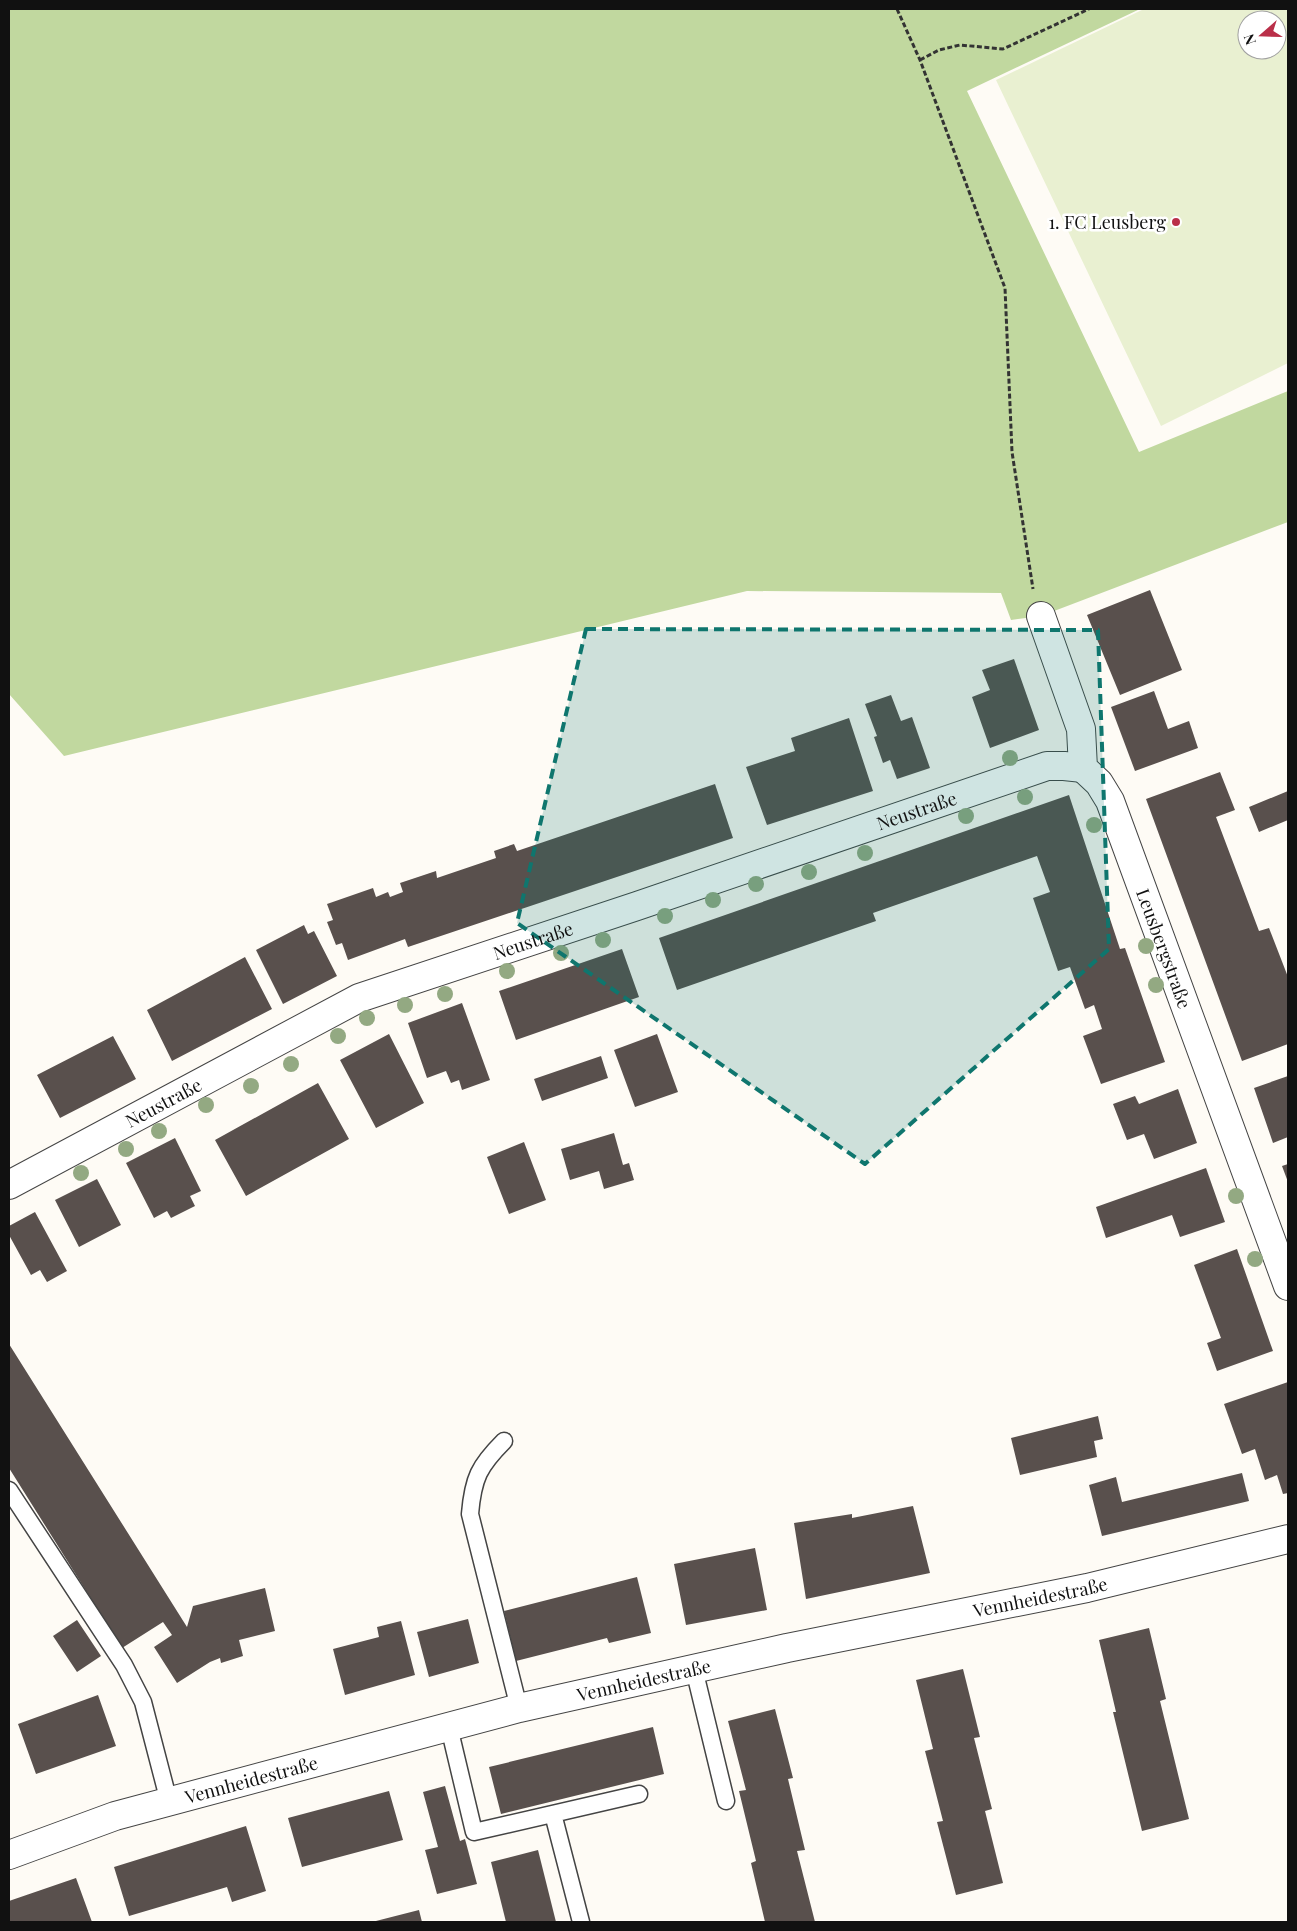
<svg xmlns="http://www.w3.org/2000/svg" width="1297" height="1931" font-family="'Playfair Display',serif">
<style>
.forest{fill:#c1d89f}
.pitch{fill:#e9f0d1;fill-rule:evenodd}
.building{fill:#59504d}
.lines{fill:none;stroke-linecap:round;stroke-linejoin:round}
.lane-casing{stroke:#444;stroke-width:19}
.street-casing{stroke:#444;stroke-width:30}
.path{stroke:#333;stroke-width:3;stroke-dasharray:5 2.5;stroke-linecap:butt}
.lane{stroke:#fff;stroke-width:16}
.street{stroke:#fff;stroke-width:28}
.tree{fill:#93a982}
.marked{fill:#0f766e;fill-opacity:0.2;stroke:#0f766e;stroke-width:4;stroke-dasharray:10 6;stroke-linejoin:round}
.poi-dot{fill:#ba2f49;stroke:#fff;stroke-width:2}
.labels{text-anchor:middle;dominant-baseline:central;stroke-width:5;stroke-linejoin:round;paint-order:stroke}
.poi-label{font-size:18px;fill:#111;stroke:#fff;text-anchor:end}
.street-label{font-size:18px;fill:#111;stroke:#fff}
</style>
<rect width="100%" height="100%" fill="#fefbf5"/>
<path class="forest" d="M9 9H1140L967 91 1139 452 1288 391V522L1041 616 1011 620 1001 593 747 591 64 756 9 694Z"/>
<path class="pitch" d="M1144 9H1288V363L1161 426 996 80ZM1247 20H1277V50H1247Z"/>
<path class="building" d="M1150 590 1182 670 1120 695 1087 615Z
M1014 659 1039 730 990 748 972 697 990 690 982 670Z
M1154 691 1168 729 1189 721 1198 748 1135 771 1111 707Z
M891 695 901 721 912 717 930 768 897 779 890 760 883 763 874 737 877 736 865 704Z
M849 718 873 791 767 825 746 767 795 751 791 738Z
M1220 772 1235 810 1216 817 1259 931 1269 928 1288 977V1044L1242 1061 1146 799Z
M715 784 733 838 408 947 405 939 348 960 342 943 336 945 327 922 333 920 327 904 373 888 376 897 388 892 390 897 403 892 400 883 436 871 437 878 496 858 494 851 514 844 517 851Z
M1288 791V820L1259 832 1249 807Z
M1069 795 1120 949 1125 948 1165 1062 1101 1084 1083 1036 1102 1029 1094 1005 1085 1009 1070 967 1058 971 1033 898 1050 892 1037 856 873 913 876 921 677 990 659 938Z
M304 925 308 934 314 931 337 976 283 1004 256 950Z
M622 949 639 997 516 1040 499 991Z
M245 957 272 1009 172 1061 147 1010Z
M462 1003 490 1080 462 1090 459 1080 451 1083 446 1071 427 1078 408 1023Z
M389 1034 424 1103 376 1128 340 1060Z
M657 1034 678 1092 635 1107 614 1050Z
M113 1036 136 1079 60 1118 37 1075Z
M601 1056 608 1078 542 1101 534 1079Z
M1288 1076V1137L1273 1143 1254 1088Z
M318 1083 349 1139 246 1196 215 1140Z
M1178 1089 1197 1143 1154 1159 1144 1134 1127 1140 1113 1104 1135 1096 1139 1104Z
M614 1133 623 1165 629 1163 634 1180 604 1189 599 1171 570 1180 561 1149Z
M175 1138 201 1191 190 1196 195 1206 171 1218 167 1211 154 1218 126 1163Z
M524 1142 546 1200 509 1214 487 1157Z
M1288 1164V1182L1282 1166Z
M1206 1168 1225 1222 1180 1237 1172 1215 1106 1238 1096 1207Z
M97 1179 121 1225 79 1247 55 1200Z
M35 1212 67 1271 47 1282 40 1270 31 1275 9 1235V1226Z
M1237 1249 1273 1351 1217 1371 1207 1343 1221 1338 1194 1265Z
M9 1344 187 1627 193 1606 265 1588 275 1631 239 1640 243 1656 221 1663 220 1658 210 1662 177 1683 154 1647 172 1635 163 1622 122 1648 9 1468Z
M1288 1382V1493L1283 1494 1277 1475 1265 1480 1255 1449 1242 1454 1224 1404Z
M1098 1416 1103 1439 1094 1441 1097 1457 1020 1475 1011 1438Z
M1242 1473 1249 1501 1102 1536 1089 1485 1116 1477 1122 1502Z
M913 1506 930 1573 806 1599 794 1523 852 1514V1518Z
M755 1548 767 1610 686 1625 674 1564Z
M637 1577 651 1633 609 1643 607 1638 516 1661 504 1611Z
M468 1619 479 1663 429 1677 417 1632Z
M77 1620 101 1656 77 1672 53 1636Z
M401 1621 415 1675 345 1695 333 1649 379 1637 377 1627Z
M1149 1628 1166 1699 1160 1701 1189 1819 1142 1831 1113 1712H1116L1099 1640Z
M963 1669 980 1737 974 1738 992 1809 985 1811 1003 1883 956 1895 937 1822 943 1821 925 1751 933 1749 916 1680Z
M98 1695 116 1746 36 1774 18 1724Z
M775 1709 793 1778 788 1779 805 1850 797 1851 815 1922H765L751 1863 756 1861 739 1791 746 1790 728 1721Z
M653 1727 664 1774 501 1814 489 1767Z
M445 1786 460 1841 465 1839 477 1884 437 1894 425 1850 438 1847 423 1792Z
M389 1791 403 1840 302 1867 288 1818Z
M246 1826 266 1891 232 1902 227 1887 129 1916 114 1867Z
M538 1850 556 1922H506L491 1862Z
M76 1878 92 1922H9V1901Z
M419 1910 422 1922H372Z"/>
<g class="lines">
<defs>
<path id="lane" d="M504 1441C479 1466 473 1478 470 1514L519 1708
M9 1490 124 1665 143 1702 169 1802
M694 1669 726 1801
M449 1727 474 1832 639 1794
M553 1814 581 1922"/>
<g id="street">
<path id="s1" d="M1041 616 1081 729 1083 768 1099 783 1110 801 1288 1286"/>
<path id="s2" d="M9 1185 359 998 637 906 1047 766H1064L1083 768"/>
<path id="s3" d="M9 1855 115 1816 519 1708 787 1648 1087 1588 1288 1539"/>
</g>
</defs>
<use href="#lane" class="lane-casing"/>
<use href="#street" class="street-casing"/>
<path class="path" d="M897 9 920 60 1005 288 1012 452 1033 589
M920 60 939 50 960 45 1003 49 1089 9"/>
<use href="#lane" class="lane"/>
<use href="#street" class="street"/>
</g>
<g class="tree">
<circle cx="1010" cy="758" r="8"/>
<circle cx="1025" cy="797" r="8"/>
<circle cx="966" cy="816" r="8"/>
<circle cx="1094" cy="825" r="8"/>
<circle cx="865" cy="853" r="8"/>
<circle cx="809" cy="872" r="8"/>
<circle cx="756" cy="884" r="8"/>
<circle cx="713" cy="900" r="8"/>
<circle cx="665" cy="916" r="8"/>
<circle cx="603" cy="940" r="8"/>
<circle cx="1146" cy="946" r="8"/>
<circle cx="561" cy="953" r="8"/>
<circle cx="507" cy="971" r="8"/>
<circle cx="1156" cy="985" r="8"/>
<circle cx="445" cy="994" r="8"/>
<circle cx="405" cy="1005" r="8"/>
<circle cx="367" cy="1018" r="8"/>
<circle cx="338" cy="1036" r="8"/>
<circle cx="291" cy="1064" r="8"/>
<circle cx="251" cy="1086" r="8"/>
<circle cx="206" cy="1105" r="8"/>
<circle cx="159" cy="1131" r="8"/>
<circle cx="126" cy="1149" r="8"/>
<circle cx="81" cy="1173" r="8"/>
<circle cx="1236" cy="1196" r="8"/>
<circle cx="1255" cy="1259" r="8"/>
</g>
<path class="marked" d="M586 629 1098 630 1109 949 865 1164 517 923Z"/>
<circle class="poi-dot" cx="1176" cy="222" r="5"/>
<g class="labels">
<g class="poi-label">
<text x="1166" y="222">1. FC Leusberg</text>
</g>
<g class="street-label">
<text stroke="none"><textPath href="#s2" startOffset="985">Neustraße</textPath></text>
<text stroke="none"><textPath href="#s2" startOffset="580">Neustraße</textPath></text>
<text stroke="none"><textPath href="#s1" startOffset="359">Leusbergstraße</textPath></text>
<text stroke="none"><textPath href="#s2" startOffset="175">Neustraße</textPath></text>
<text stroke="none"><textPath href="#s3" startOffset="1064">Vennheidestraße</textPath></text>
<text stroke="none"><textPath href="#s3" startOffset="659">Vennheidestraße</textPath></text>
<text stroke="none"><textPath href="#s3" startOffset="254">Vennheidestraße</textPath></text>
</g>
</g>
<rect width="1297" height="1931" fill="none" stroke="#111111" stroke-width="20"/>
<g transform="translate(1262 35) rotate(250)"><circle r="24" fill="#ffffff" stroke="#a0a0a0"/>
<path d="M0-4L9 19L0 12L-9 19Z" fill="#ba2f49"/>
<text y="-8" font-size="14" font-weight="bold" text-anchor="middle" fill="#111111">N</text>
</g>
</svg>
